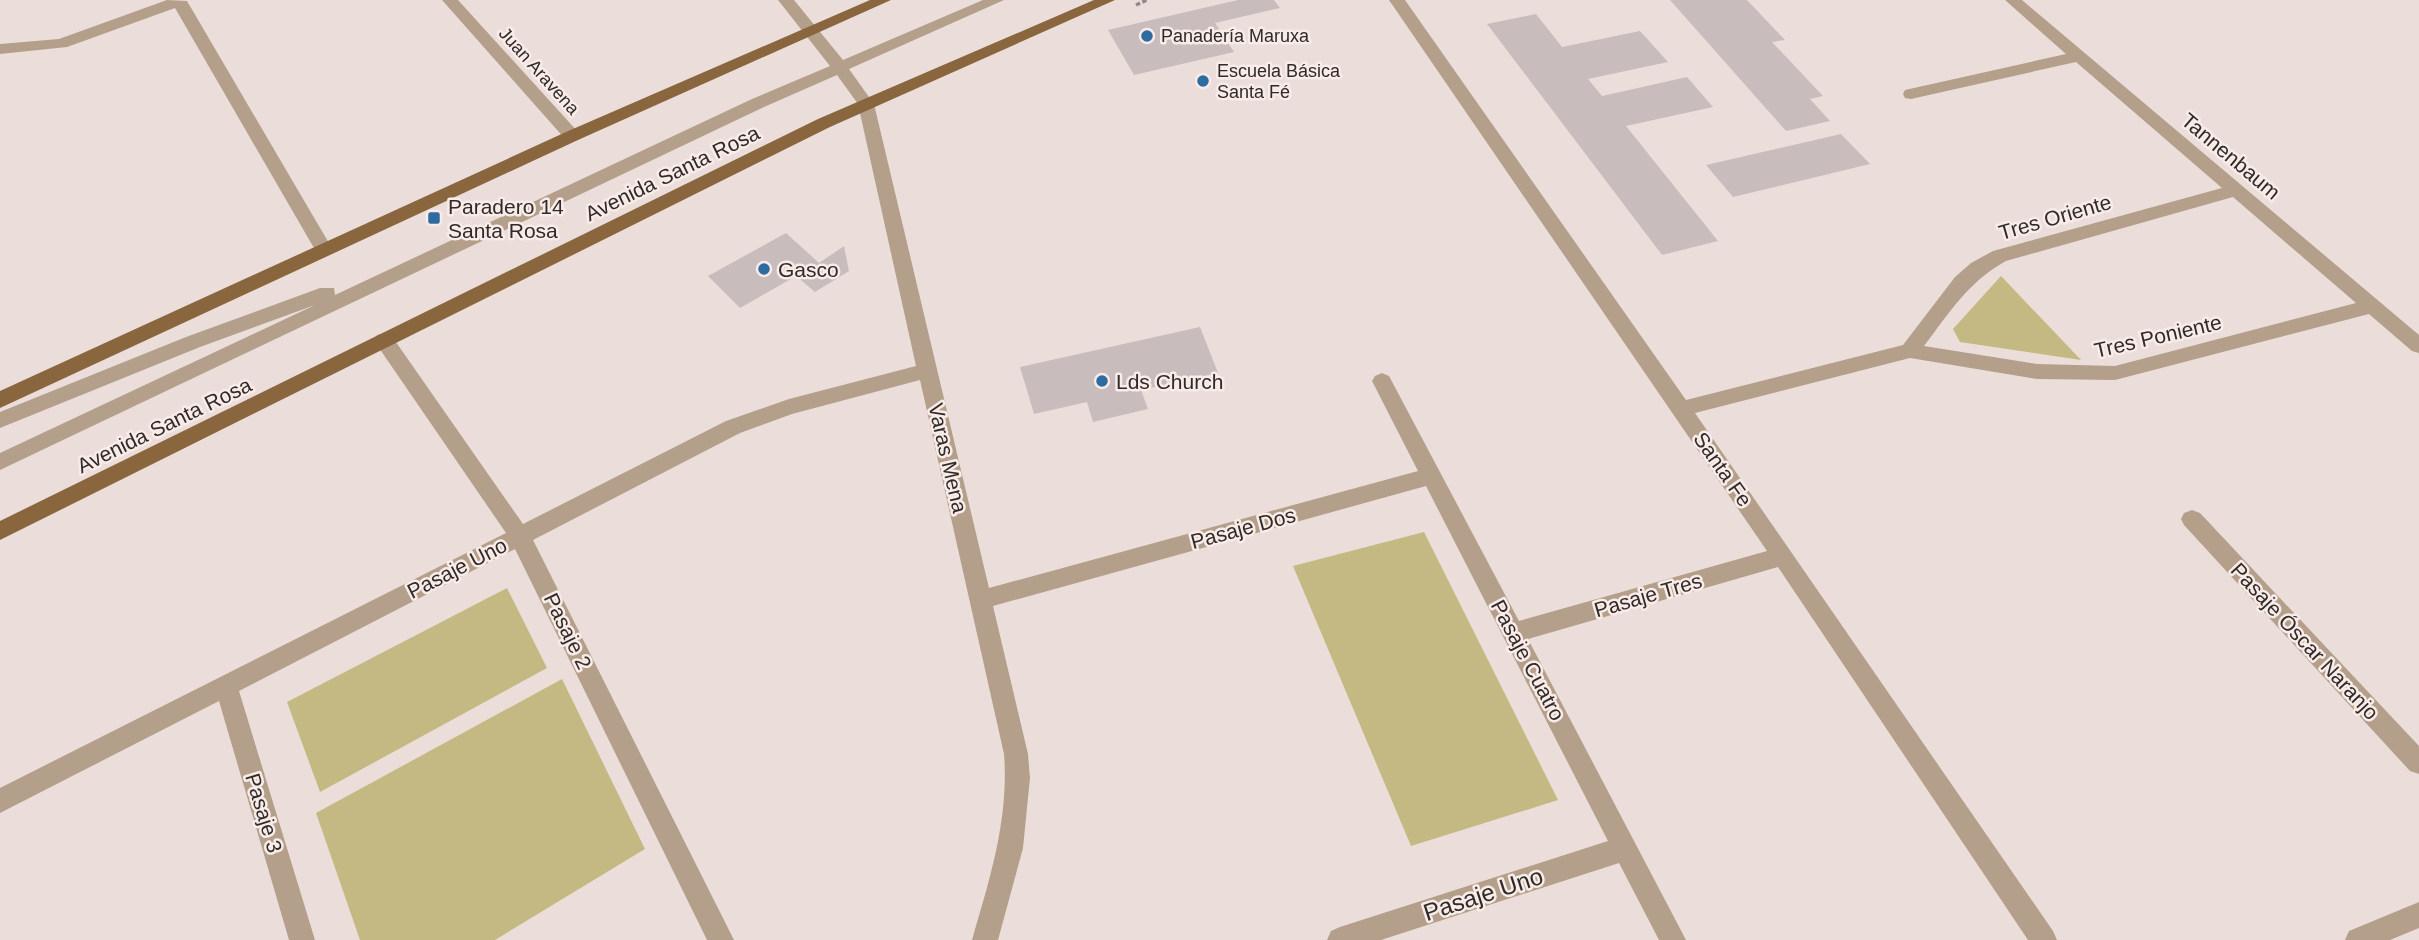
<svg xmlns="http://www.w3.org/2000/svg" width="2419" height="940" font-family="Helvetica,sans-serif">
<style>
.green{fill:#c4b982}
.building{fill:#c9bcbd}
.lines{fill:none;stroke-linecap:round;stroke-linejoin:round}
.path{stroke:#928986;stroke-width:3.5;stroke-dasharray:4.5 2.5;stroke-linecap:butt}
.minor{fill:#b39f8a;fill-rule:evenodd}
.major{fill:#8a663f;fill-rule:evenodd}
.poi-dot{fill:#2d6ba1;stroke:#f9ebe7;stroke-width:2.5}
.labels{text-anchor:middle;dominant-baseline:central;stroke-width:5;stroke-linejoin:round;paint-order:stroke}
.far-poi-label{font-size:18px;fill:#2f2b29;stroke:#f9ebe7;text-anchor:start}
.far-street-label{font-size:18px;fill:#2f2b29;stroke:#f9ebe7}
.street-label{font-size:21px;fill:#2f2b29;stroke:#f9ebe7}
.poi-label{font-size:21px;fill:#2f2b29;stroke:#f9ebe7;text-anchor:start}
.near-street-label{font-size:24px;fill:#2f2b29;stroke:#f9ebe7}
</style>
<rect width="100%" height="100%" fill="#ebdeda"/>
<path class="green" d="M2001 276 2081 360 1960 342 1953 329Z
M1424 532 1558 800 1411 846 1293 566Z
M507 588 547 668 320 792 287 702Z
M562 679 645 849 495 940H360L316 813Z"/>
<path class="building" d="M1238 0H1274L1280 8 1215 23 1234 52 1134 75 1108 30Z
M1670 0H1747L1785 40 1772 42 1823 96 1810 99 1830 121 1786 131Z
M1536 14 1562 47 1640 31 1668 62 1588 79 1602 96 1687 77 1713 107 1626 126 1718 241 1662 255 1487 24Z
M1841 134 1870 164 1733 197 1706 165Z
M786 233 819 263 844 246 849 271 815 292 796 276 740 308 708 276Z
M1200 327 1218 373 1141 390 1148 409 1093 422 1087 402 1034 414 1020 367Z"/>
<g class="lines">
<path class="path" d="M1136 5 1147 0"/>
<path class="minor" d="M167 0 187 1 333 250 330 255H318L175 8 67 47 0 54V44L59 39Z
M442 0H458L578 132 580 136 578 140H566Z
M778 0H794L843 60 983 0H1004L849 69 874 104 989 588 1418 471 1372 381 1375 376 1382 373 1389 376 1519 621 1767 551 1389 0H1405L1686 400 1903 345 1955 277 1971 263 1993 251 2222 188 2076 62 1911 99 1905 98 1903 94 1905 90 2066 54 2005 0H2022L2419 335V353L2412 351 2369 314 2115 380 2037 379 1910 358 1695 413 2053 931 2057 940H2028L1778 567 1528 639 1686 940H1659L1619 863 1381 940H1327L1331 931 1340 927 1608 841 1426 486 993 606 1028 754 1030 778 1023 848 998 940H972C990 878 1009 819 1004 754L920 380 792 414 740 433 533 540 734 940H707L515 549 239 691 315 940H289L219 701 0 813V788L506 533 377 345 374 340 377 335 384 333 391 335 523 524 726 421 789 399 916 366 858 104 837 75 764 107 0 470V453L315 305 200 347 0 428V412L186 337 320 288H334L335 295 752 99 830 66ZM2233 197 2356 303 2115 366 2037 364 1924 346C1950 312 1968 282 2006 261Z
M2192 510 2200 513 2419 746V774L2410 771 2184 525 2181 519 2184 513Z
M2419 902V928L2390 940H2345L2349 931Z"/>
<path class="major" d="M870 0H891L578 140 0 408V391L566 132Z
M1094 0H1115L830 127 0 540V521L818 119Z"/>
</g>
<g class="poi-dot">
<circle cx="1147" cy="36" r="7"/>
<circle cx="1203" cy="81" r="7"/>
<rect x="427" y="211" width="14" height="14" rx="3.5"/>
<circle cx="764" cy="269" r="7"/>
<circle cx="1102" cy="381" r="7"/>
</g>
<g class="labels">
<g class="far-poi-label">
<text x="1161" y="36">Panadería Maruxa</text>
<text x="1217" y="71">Escuela Básica<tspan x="1217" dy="21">Santa Fé</tspan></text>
</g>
<g class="far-street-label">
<text transform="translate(539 71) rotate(48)">Juan Aravena</text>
</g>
<g class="street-label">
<text transform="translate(2231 156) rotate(40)">Tannenbaum</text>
<text transform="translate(672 173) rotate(-26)">Avenida Santa Rosa</text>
<text transform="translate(2055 217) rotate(-16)">Tres Oriente</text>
<text transform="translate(2158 336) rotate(-13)">Tres Poniente</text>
<text transform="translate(164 425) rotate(-26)">Avenida Santa Rosa</text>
<text transform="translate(948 458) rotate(77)">Varas Mena</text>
<text transform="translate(1723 469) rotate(55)">Santa Fe</text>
<text transform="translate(1243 528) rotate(-15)">Pasaje Dos</text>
<text transform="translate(457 568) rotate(-27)">Pasaje Uno</text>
<text transform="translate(1648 595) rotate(-16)">Pasaje Tres</text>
<text transform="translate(568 631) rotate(64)">Pasaje 2</text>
<text transform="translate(2305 641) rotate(47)">Pasaje Óscar Naranjo</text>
<text transform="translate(1528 660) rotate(62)">Pasaje Cuatro</text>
<text transform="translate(264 813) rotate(73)">Pasaje 3</text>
</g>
<g class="poi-label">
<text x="448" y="206">Paradero 14<tspan x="448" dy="24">Santa Rosa</tspan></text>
<text x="778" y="269">Gasco</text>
<text x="1116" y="381">Lds Church</text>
</g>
<g class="near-street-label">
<text transform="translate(1483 894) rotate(-18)">Pasaje Uno</text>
</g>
</g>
</svg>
